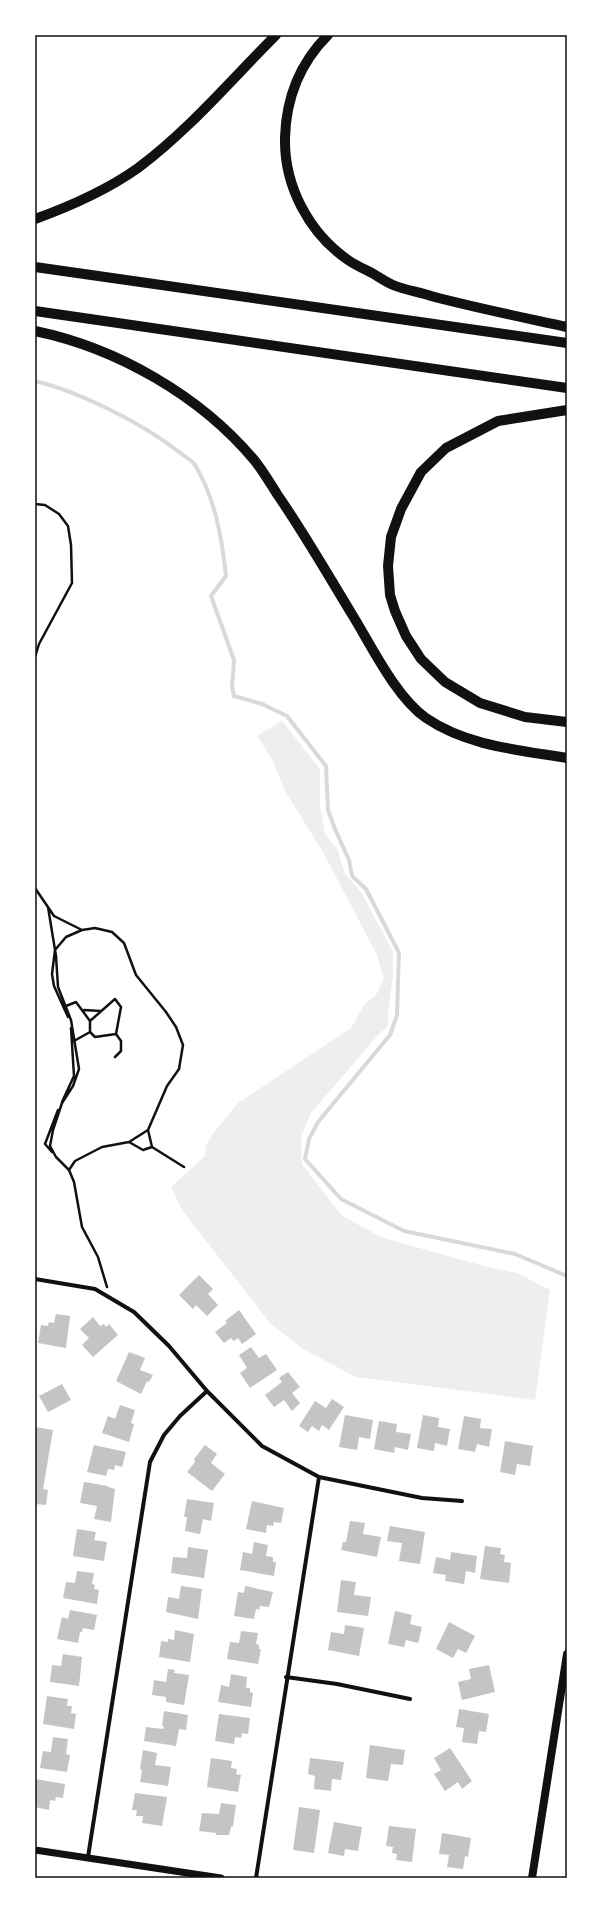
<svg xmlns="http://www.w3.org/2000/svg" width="602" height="1913" font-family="Figtree,sans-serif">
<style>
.green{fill:#eee}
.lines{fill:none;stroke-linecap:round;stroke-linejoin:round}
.stream{stroke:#d9d9d9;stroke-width:4}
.building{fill:#c4c4c4}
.path{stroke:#111;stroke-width:2.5}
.minor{stroke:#111;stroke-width:4}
.tertiary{stroke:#111;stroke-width:7}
.secondary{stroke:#111;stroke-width:8}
.primary{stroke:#111;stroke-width:10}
.neatline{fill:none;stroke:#111;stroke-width:1.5}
</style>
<rect width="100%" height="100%" fill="#fff"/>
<path class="green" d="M282 721 320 769V806L325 834 337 849 345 874 361 892 393 952V977L388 1013V1026L378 1035 311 1113 301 1137 302 1164 342 1216 383 1238 488 1267 517 1273 550 1290 535 1400 356 1377 303 1349 270 1323 182 1210 171 1187 205 1156 206 1145 215 1131 238 1103 351 1028 364 1005 376 995 384 979 377 955 323 852 285 791 272 759 257 736Z"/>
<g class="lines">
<path class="stream" d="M35 381C80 392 142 423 179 452 184 456 192 460 195 465 215 498 222 538 226 576L211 596 234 660 232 687 234 696 262 704 287 716 326 766 328 810 335 829 349 860 352 876 366 889 399 953 397 1015 390 1035 318 1122 309 1139 305 1159 341 1199 404 1231 515 1254 567 1276"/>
</g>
<path class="building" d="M199 1275 213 1289 208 1294 218 1305 207 1316 196 1305 193 1309 179 1295Z
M239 1310 256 1334 242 1344 238 1338 234 1341 231 1338 224 1343 215 1332 227 1323 225 1321Z
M56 1314 70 1316 66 1348 38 1343 41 1325 48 1326 49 1322 54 1323Z
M93 1317 100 1326 104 1324 106 1327 109 1324 118 1335 93 1357 82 1345 89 1338 80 1329Z
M251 1347 259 1358 266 1354 277 1370 250 1388 240 1373 247 1368 239 1355Z
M129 1352 145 1358 140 1370 153 1375 149 1382 147 1381 141 1394 116 1381Z
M288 1372 300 1387 292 1393 300 1403 292 1411 284 1400 274 1407 265 1395 282 1382 279 1378Z
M62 1384 71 1400 48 1412 39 1396Z
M332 1399 344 1407 329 1430 322 1425 319 1431 312 1426 308 1432 299 1426 315 1401 326 1408Z
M120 1405 135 1410 131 1423 134 1424 129 1442 102 1433 108 1416 115 1419Z
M345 1415 373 1420 370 1439 359 1437 357 1450 339 1447Z
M423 1415 439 1418 438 1427 450 1429 447 1446 435 1443 434 1451 417 1448Z
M464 1416 481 1419 480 1428 492 1429 489 1447 477 1444 475 1452 458 1449Z
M379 1421 397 1424 396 1432 411 1434 408 1450 395 1447 394 1453 374 1449Z
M35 1427 53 1430 43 1489 48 1490 46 1505 35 1504Z
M505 1441 533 1446 530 1466 517 1464 515 1475 500 1472Z
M94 1445 126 1452 122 1467 115 1465 114 1470 108 1469 106 1476 87 1472Z
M205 1445 217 1454 211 1463 225 1474 212 1491 187 1472 195 1462 194 1459Z
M84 1482 108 1486V1487L115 1489 111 1522 94 1519 97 1506 80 1503Z
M187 1499 214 1503 211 1521 203 1519 200 1534 185 1531 187 1517H184Z
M252 1501 284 1508 281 1523 274 1522 273 1526 267 1525 266 1533 246 1529Z
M350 1521 365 1523 363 1534 381 1537 377 1557 341 1550 343 1542H346Z
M390 1526 425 1532 420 1564 399 1561 402 1543 387 1541Z
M77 1529 96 1532 94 1540 107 1542 104 1561 73 1556Z
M254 1542 268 1545 266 1556 273 1557V1562H276L274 1576 240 1570 243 1552 252 1554Z
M485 1546 501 1548 500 1554 505 1555 504 1562 511 1563 509 1583 480 1579Z
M188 1547 208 1550 204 1578 171 1573 173 1557 187 1558Z
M451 1552 477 1556 475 1573 466 1571 464 1584 445 1581 446 1575 433 1573 436 1557 450 1560Z
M77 1571 94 1573 92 1584 95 1585 94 1589 99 1590 97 1604 63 1598 66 1582 75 1583Z
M341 1580 356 1582 354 1595 371 1597 368 1616 337 1612Z
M181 1586 202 1589 198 1619 166 1612 168 1597 179 1599Z
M245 1586 273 1592 269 1607 260 1606 259 1610 256 1609 254 1619 234 1616 238 1592 244 1593Z
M70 1610 97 1615 94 1630 83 1628 82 1632H80L78 1643 57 1639 62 1617 68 1619Z
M395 1611 412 1615 410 1624 422 1627 418 1643 406 1640 404 1647 388 1644Z
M449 1622 475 1636 466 1653 458 1649 453 1658 436 1649Z
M345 1625 364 1628 359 1656 328 1650 331 1632 344 1634Z
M175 1630 194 1634 190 1662 159 1657 161 1641 168 1642V1639L174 1640Z
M241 1631 258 1633 256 1644 259 1645V1649H261L258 1664 227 1659 230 1642 239 1643Z
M63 1654 82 1657 79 1686 50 1682 52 1665 61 1666Z
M489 1665 495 1692 462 1700 458 1682 471 1679 469 1669Z
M168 1669 175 1670 174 1673 189 1675 184 1705 166 1702V1697L152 1695 154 1680 166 1682Z
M231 1674 247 1677 246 1688H250V1692L253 1693 251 1707 218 1702 221 1685 229 1687Z
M47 1696 68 1699 67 1706H72L71 1713 76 1714 74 1729 43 1724Z
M459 1709 489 1714 486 1732 479 1731 477 1744 462 1742 464 1728 456 1727Z
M164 1711 188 1715 186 1730 179 1729 176 1746 144 1741 146 1727 163 1729 164 1726H162Z
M219 1714 250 1718 248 1734 242 1733 241 1738 235 1737 234 1744 215 1741Z
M53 1737 68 1739 66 1754 70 1755 67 1772 40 1768 43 1751 51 1752Z
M370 1745 405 1750 403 1765 391 1764 388 1781 366 1778Z
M450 1748 472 1781 462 1789 458 1782 445 1791 434 1774 441 1770 434 1758Z
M143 1750 157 1753 155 1765 171 1767 168 1786 140 1782 142 1770 140 1769Z
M211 1758 232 1761 231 1768 237 1769 236 1774 241 1775 238 1792 207 1787Z
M310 1758 344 1762 341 1780 332 1779 331 1791 314 1789 315 1776 308 1774Z
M35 1779 65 1784 63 1798 56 1797 55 1801 50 1800 49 1810 35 1807Z
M135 1793 167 1797 162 1826 142 1823 143 1816H136L137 1810H132Z
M221 1803 236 1805 233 1826 231 1827 229 1835H216V1833L199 1831 202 1813 219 1814Z
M299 1807 320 1810 314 1853 293 1850Z
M334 1822 362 1827 358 1851 345 1849 344 1856 328 1853Z
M389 1826 416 1829 412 1862 396 1860 397 1854 392 1853 393 1847 386 1846Z
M442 1833 471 1838 468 1857 465 1856 463 1869 447 1867 449 1855 439 1854Z"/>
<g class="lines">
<path class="path" d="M35 504 45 505 59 514 68 526 71 545 72 583 39 644 35 657
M35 888 54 916 82 930 95 928 112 932 124 943 136 975 166 1012 176 1027 183 1045 179 1069 167 1086 148 1130 129 1142 102 1147 75 1161 69 1170 74 1182 82 1227 98 1257 107 1287
M48 907 56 956 58 987 71 1020 79 1069 73 1086 62 1103 53 1130 50 1146 56 1157 69 1170
M66 1006 76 1002 90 1021
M84 1010 101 1011
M68 1017 54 986 52 974 55 950 66 937 82 930
M90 1032 95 1037 116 1034
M74 1041 90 1032V1021L115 999 121 1007 116 1034 121 1041V1051L115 1057
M62 1102 74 1076 71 1028
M148 1130 152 1147 184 1167
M129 1142 143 1150 152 1147
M52 1152 45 1144 58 1110"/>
<path class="minor" d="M35 1279 95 1289 134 1312 169 1346 207 1391 262 1446 319 1477 422 1498 462 1501
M286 1677 337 1684 410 1699
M88 1857 150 1462 164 1435 180 1416 207 1391
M256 1878 319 1477"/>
<path class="tertiary" d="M35 1850 221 1878"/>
<path class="secondary" d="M532 1878 567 1654"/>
<path class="primary" d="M328 35C300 63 286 99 285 138 284 186 309 233 348 260 355 265 364 269 372 273 379 277 386 282 393 285 405 290 419 292 431 296 476 308 521 317 567 327
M35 219C71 206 107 190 138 168 189 130 231 80 276 35
M35 267 567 343
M35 311 567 388
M35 331C117 348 201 396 255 461 263 471 270 483 277 494 304 533 328 575 353 616 372 647 396 697 426 718 467 746 519 750 567 758
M567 410 498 421 446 448 421 472 401 509 391 537 388 566 390 595 395 611 406 636 421 659 445 682 480 703 525 717 567 722"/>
</g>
<rect width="602" height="1913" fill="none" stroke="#ffffff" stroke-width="72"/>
<rect x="36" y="36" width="530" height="1841" class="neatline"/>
</svg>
